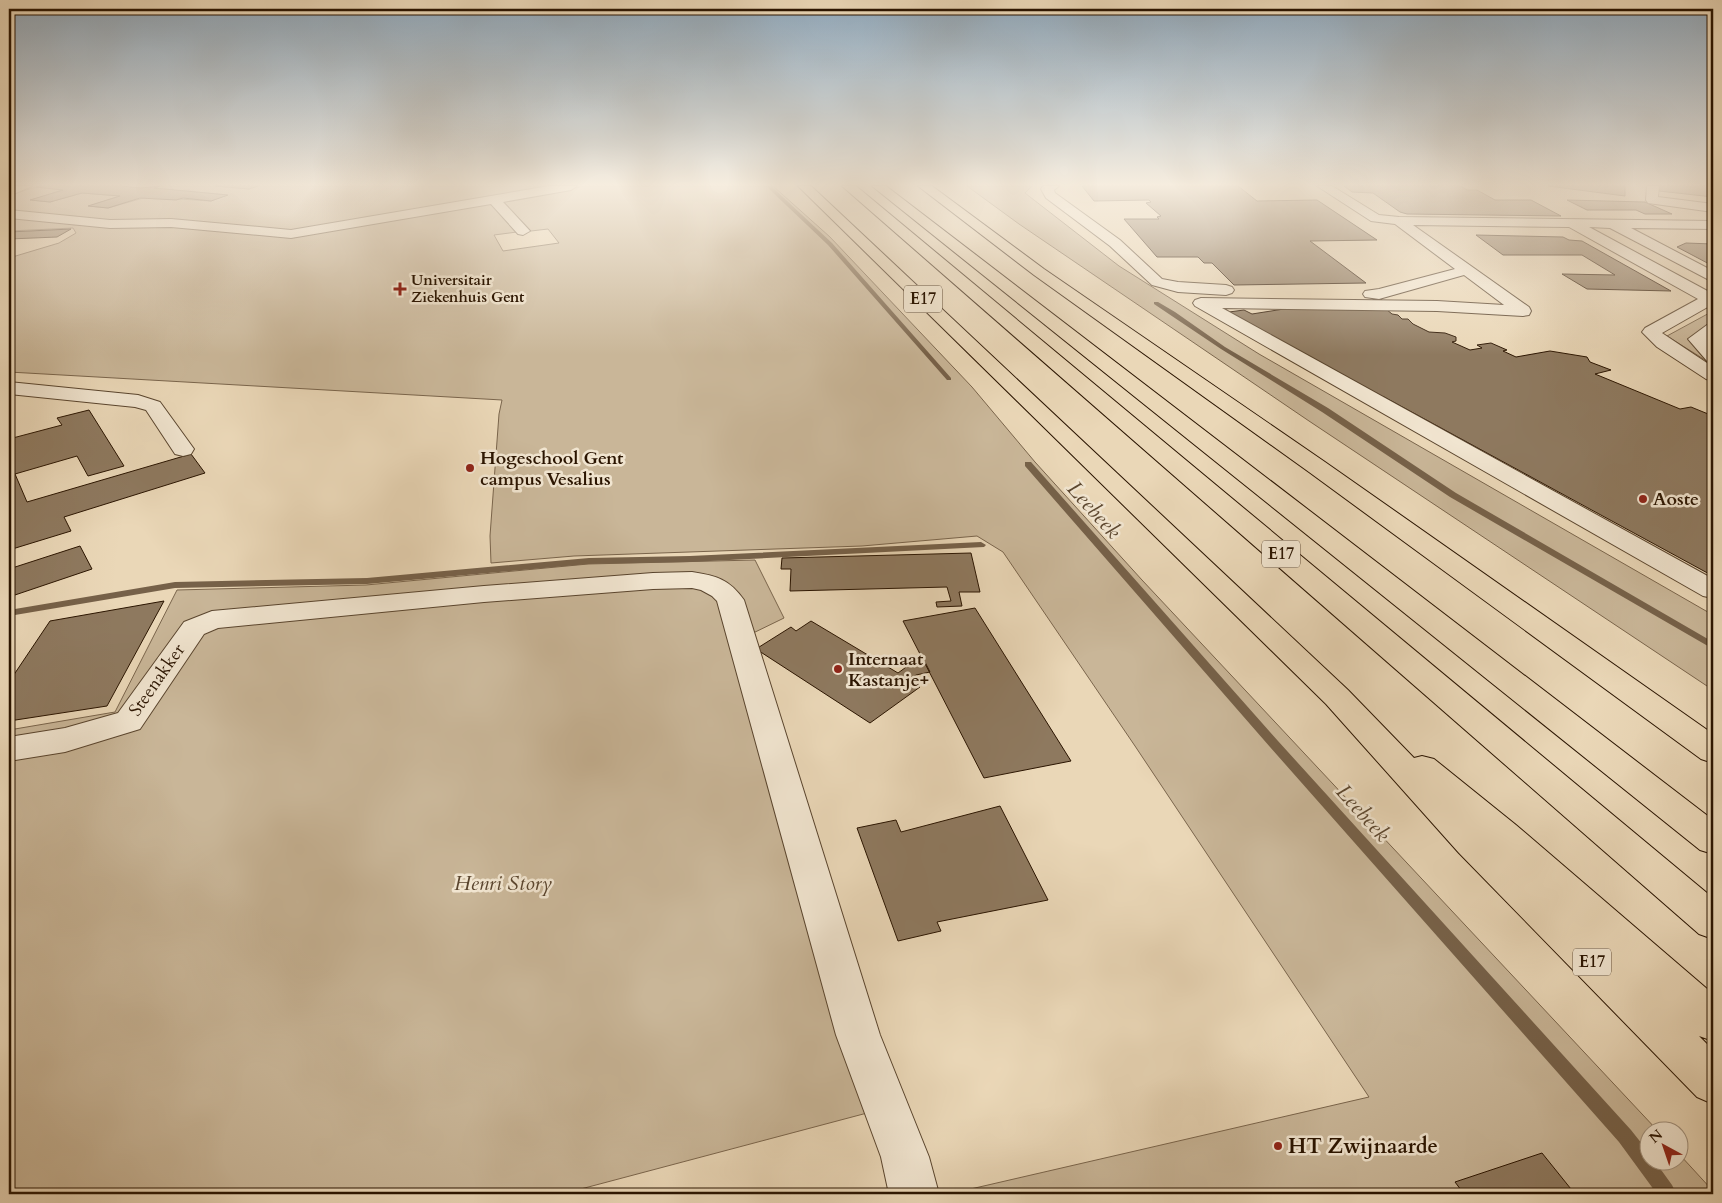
<svg xmlns="http://www.w3.org/2000/svg" width="1722" height="1203" font-family="Cardo,serif">
<style>
.green{fill:#c9b698;stroke:#7a654c}
.lines{fill:none;stroke-linecap:round;stroke-linejoin:round}
.stream{fill:#766149;fill-rule:evenodd}
.building{fill:#8e795f;stroke:#2a1400}
.minor-casing{stroke:#5a452e;stroke-width:2}
.highway-casing{stroke:#2a1400;stroke-width:2}
.minor{fill:#f1e5d0;fill-rule:evenodd}
.highway{fill:#ead7b7;fill-rule:evenodd}
.poi-dot{fill:#8f2418;stroke:#f1e5d0;stroke-width:2}
.labels{text-anchor:middle;dominant-baseline:central;stroke-width:5;stroke-linejoin:round;paint-order:stroke}
.far-poi-label{font-size:15px;font-weight:bold;fill:#2a1400;stroke:#f1e5d0;text-anchor:start}
.shield{fill:#f1e5d0;stroke:#66533e;stroke-width:1}
.shield-label{font-size:16px;font-weight:bold;fill:#2a1400}
.poi-label{font-size:18px;font-weight:bold;fill:#2a1400;stroke:#f1e5d0;text-anchor:start}
.street-label{font-size:18px;fill:#2a1400;stroke:#f1e5d0}
.near-park-label{font-size:21px;font-style:italic;fill:#5a452e;stroke:#f1e5d0}
.near-poi-label{font-size:21px;font-weight:bold;fill:#2a1400;stroke:#f1e5d0;text-anchor:start}
.near-water-label{font-size:22px;font-style:italic;fill:#5d4830;stroke:#f1e5d0}
</style>
<rect width="100%" height="100%" fill="#ead7b7"/>
<filter id="stains"><feTurbulence type="fractalNoise" baseFrequency=".004" numOctaves="4"/><feColorMatrix values="0 0 0 0 .2 0 0 0 0 .09 0 0 0 0 .02 0 0 0 .5 -.17"/></filter>
<radialGradient id="worn" r=".72"><stop offset=".6" stop-color="#630" stop-opacity="0"/><stop offset="1" stop-color="#630" stop-opacity=".3"/></radialGradient>
<path class="green" d="M160 186H215L249 189 258 186H562L302 231 114 222 9 212V195L36 187 63 190 32 200 50 202 82 193 120 196 89 206 108 208 147 197 211 201 227 195 154 188Z
M585 186H773L830 237 972 387 1035 462 1142 580 1657 1130H1650V1160H1680V1155L1713 1191V1194H949L1369 1097 1135 746 1003 552 977 536 862 546 574 556 491 563 490 536 499 414 502 400 9 372V272L12 271H9V258L59 243 76 233 73 228 9 231V216L105 227 163 226 288 237 491 203 517 232 494 235 503 251 559 243 548 229 531 231 503 201Z
M967 186H1032L1025 193 1119 266 1259 354 1713 615V690L1309 421 1019 224Z
M1713 311V365L1667 336Z
M755 560 784 618 747 636 901 1104 562 1194H9V730L115 712 177 590 366 585 588 564Z"/>
<g class="lines">
<path class="stream" d="M766 186H771L832 243 951 378V380H947L828 245Z
M1154 302H1158L1175 312 1225 347 1328 408 1456 493 1713 642V649L1450 497 1322 412 1221 349 1154 304Z
M1025 462H1031L1278 741 1631 1130 1650 1154V1160H1654L1672 1185 1675 1191 1674 1194H1657L1619 1142 1270 747 1025 466Z
M981 542 986 545 984 547 690 562 589 564 367 584 175 588 9 616V610L175 582 367 578 589 558 690 556Z"/>
</g>
<path class="building" d="M39 186H121L141 188 160 186 154 188 228 195 211 201 183 198 176 200 140 198 108 208 88 206 120 196 82 193 50 202 30 200 63 190 36 187Z
M215 186H258L249 189Z
M1082 186H1238L1257 201 1317 200 1377 240 1310 241 1366 283 1234 285 1212 263H1204L1198 257H1157L1124 219H1159L1157 217 1161 216 1146 203 1151 202 1149 200 1094 201Z
M1344 186H1461L1467 190H1477L1495 200H1531L1561 216 1407 214 1400 212 1373 193 1352 192Z
M1548 186H1625V196Z
M1659 186H1713V197L1659 191Z
M1567 200 1645 202 1672 214H1645L1636 210H1587Z
M71 229 57 237 9 239V232Z
M1476 235 1563 237 1569 240 1582 241 1671 291 1587 289 1562 274 1615 275 1582 255H1503Z
M1686 243 1713 244V266L1677 247Z
M1303 306 1386 309 1392 314 1398 315 1402 319H1408L1413 324 1429 332 1445 333 1456 337V341L1452 342 1470 350 1482 348 1477 345 1491 343 1507 350 1503 351 1516 357 1550 351 1587 357 1590 362 1611 370 1595 374 1680 409 1691 407 1713 416V576L1384 397H1381L1229 312 1244 310 1252 314Z
M89 410 124 466 88 476 77 456 15 474 27 502 191 454 205 473 64 517 71 531 9 550V439L62 425 57 418Z
M80 546 92 569 9 597V569Z
M971 553 980 592H959L962 606 937 607 936 602 951 601 947 587 790 591 791 569H781L782 558Z
M164 601 107 706 9 721V682L50 621Z
M975 608 1071 761 984 778 903 621Z
M811 621 898 673 909 665 925 662 930 672 916 675 909 680 920 687 870 723 756 649 791 627 796 631Z
M1000 806 1048 900 937 922 941 931 898 941 857 828 896 820 901 832Z
M1542 1153 1575 1194H1464L1455 1182Z"/>
<g class="lines">
<defs>
<path id="minor" d="M13 186H32L9 196V188Z
M549 186H577L571 190 503 202 530 231 523 235 518 234 491 204 291 238 171 227 110 228 9 218V210L110 220 171 219 291 230Z
M1043 186H1059L1054 190 1055 193 1120 240 1162 279 1178 282 1226 285 1232 287 1234 290 1232 293 1226 295 1178 292 1152 285 1110 246 1046 198 1041 189Z
M1317 186H1332L1379 215 1399 217 1713 221V229L1631 228 1713 271V282L1610 228 1589 227 1713 294V304L1662 333 1713 367V381L1706 379 1657 347 1642 332 1645 328 1698 299 1569 227 1413 225 1529 307 1531 311 1529 315 1523 316 1437 311 1222 308 1713 579V598L1703 596 1195 306 1193 303 1195 300 1201 298 1437 301 1504 305 1464 275 1379 299 1365 297 1363 294 1365 291 1379 289 1455 269 1395 224 1371 221Z
M1647 186H1659L1658 197 1713 204V212L1648 203 1646 200Z
M1713 324V336L1708 340 1713 346V362L1707 361 1688 339 1707 325Z
M9 382 138 395 160 402 194 449 191 454 183 456 175 454 146 410 135 407 9 394Z
M692 572C717 576 729 579 744 600L880 1035 929 1157 939 1194H889L881 1157 836 1035 717 601 712 596 701 590 692 588 653 589 484 602 218 628 204 634 140 729 65 752 9 761V737L65 728 118 713 184 622 212 611 484 586 653 573Z"/>
<path id="highway" d="M798 186H811L1348 690 1414 758 1422 756 1434 759 1516 825 1713 994V1041L1699 1036 1713 1050V1104L1697 1097 1459 853 1326 704Z
M842 186H856L1713 898V939L1699 934Z
M872 186H886L1713 820V854L1700 850Z
M918 186H932L1044 269 1325 462 1713 734V763L1701 759 1309 472 1034 275Z"/>
</defs>
<use href="#minor" class="minor-casing"/>
<use href="#highway" class="highway-casing"/>
<use href="#minor" class="minor"/>
<use href="#highway" class="highway"/>
</g>
<linearGradient id="sky" x2="0" y2="1"><stop stop-color="#8fa8bc"/><stop offset="0.52" stop-color="#f6eddf"/><stop offset="1" stop-color="#f6eddf" stop-opacity="0"/></linearGradient>
<rect width="1722" height="355" fill="url(#sky)"/>
<g class="poi-dot">
<path d="M397.5 281.5h5v5h5v5h-5v5h-5v-5h-5v-5h5z"/>
<circle cx="470" cy="468" r="5"/>
<circle cx="1643" cy="499" r="5"/>
<circle cx="838" cy="669" r="5"/>
<circle cx="1278" cy="1146" r="5"/>
</g>
<g class="labels">
<g class="far-poi-label">
<text x="411" y="280">Universitair<tspan x="411" dy="17">Ziekenhuis Gent</tspan></text>
</g>
<g class="shield">
<rect x="904" y="285.5" width="38" height="27" rx="4"/>
<rect x="1262" y="540.5" width="38" height="27" rx="4"/>
<rect x="1573" y="948.5" width="38" height="27" rx="4"/>
</g>
<g class="shield-label">
<text x="923" y="299">E17</text>
<text x="1281" y="554">E17</text>
<text x="1592" y="962">E17</text>
</g>
<g class="poi-label">
<text x="480" y="458">Hogeschool Gent<tspan x="480" dy="21">campus Vesalius</tspan></text>
<text x="1653" y="499">Aoste</text>
<text x="848" y="659">Internaat<tspan x="848" dy="21">Kastanje+</tspan></text>
</g>
<g class="street-label">
<text transform="translate(157 680) rotate(-55)">Steenakker</text>
</g>
<g class="near-park-label">
<text x="503" y="883">Henri Story</text>
</g>
<g class="near-poi-label">
<text x="1288" y="1146">HT Zwijnaarde</text>
</g>
<g class="near-water-label">
<text transform="translate(1094 510) rotate(48)">Leebeek</text>
<text transform="translate(1363 813) rotate(48)">Leebeek</text>
</g>
</g>
<rect width="1722" height="1203" fill="none" stroke="#ead7b7" stroke-width="30"/>
<rect x="10" y="10" width="1702" height="1183" fill="none" stroke="#2a1400" stroke-width="2.5"/>
<rect x="15" y="15" width="1692" height="1173" fill="none" stroke="#2a1400"/>
<g transform="translate(1664 1146) rotate(320)"><circle r="24" fill="#f1e5d0" stroke="#a1917d"/>
<path d="M0-4L9 19L0 12L-9 19Z" fill="#8f2418"/>
<text y="-8" font-size="14" font-weight="bold" text-anchor="middle" fill="#2a1400">N</text>
</g>
<rect width="100%" height="100%" filter="url(#stains)"/>
<rect width="100%" height="100%" fill="url(#worn)"/>
</svg>
